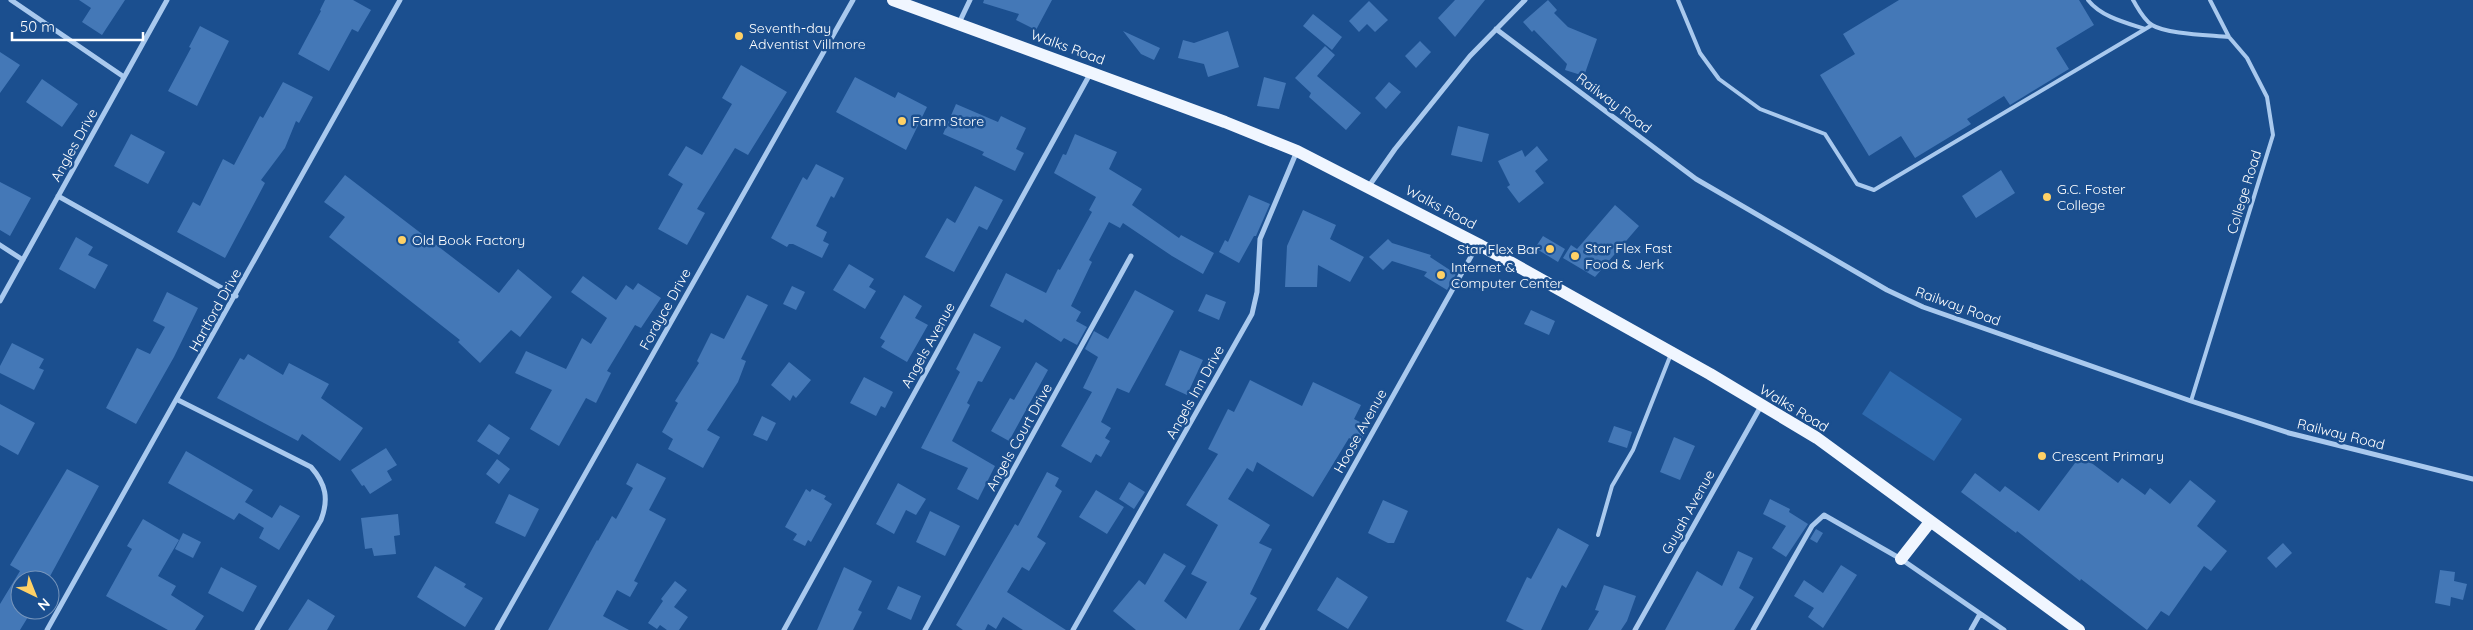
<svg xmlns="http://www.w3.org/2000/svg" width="2473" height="630" font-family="Quicksand,sans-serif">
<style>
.green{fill:#2e69ad}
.building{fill:#4478b7}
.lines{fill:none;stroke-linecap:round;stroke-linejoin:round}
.lane{stroke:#a9c9ee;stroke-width:4}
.street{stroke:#a9c9ee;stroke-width:5}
.primary{stroke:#f0f6ff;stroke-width:12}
.poi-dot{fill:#ffd166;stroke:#1b4f8f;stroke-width:2}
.labels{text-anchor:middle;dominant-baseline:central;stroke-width:5;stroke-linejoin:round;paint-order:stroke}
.poi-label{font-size:14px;fill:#fff;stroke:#1b4f8f;text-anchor:start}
.street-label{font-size:14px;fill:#fff;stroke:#1b4f8f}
</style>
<rect width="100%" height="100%" fill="#1b4f8f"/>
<path class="green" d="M1890 371 1962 419 1934 461 1862 414Z"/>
<path class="building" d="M79 0H125L102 35 82 22 91 8Z
M325 0H353L371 10 358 32 352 29 329 71 298 54 321 11 320 10Z
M984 0H1052L1036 30 1016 20 1019 14 983 3Z
M1455 0H1485L1455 37 1438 18Z
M1548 0 1557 10 1554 13 1568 27 1597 39 1584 76 1565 70 1567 64 1534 30 1532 32 1523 22Z
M1899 0H2079L2094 25 2056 48 2069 69 2010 105 2004 96 1967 119 1971 124 1915 158 1901 136 1869 156 1820 75 1855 54 1843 34Z
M1369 1 1388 20 1375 32 1367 24 1359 32 1349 21Z
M1313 14 1342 37 1332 50 1303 26Z
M200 26 229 41 197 106 168 91 191 48 189 47Z
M1123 31 1160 48 1154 60 1141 54Z
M1228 31 1239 67 1208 77 1204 64 1178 58 1183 40 1194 43Z
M1420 41 1431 52 1416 68 1405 56Z
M1325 46 1335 55 1317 76 1361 113 1346 130 1309 97 1311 93 1295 78Z
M0 52 20 65 0 93Z
M741 65 787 92 748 155 735 148 697 209 705 213 687 245 658 229 683 184 668 175 686 146 702 155 732 104 722 98Z
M855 77 895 98 898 92 927 107 906 150 836 112Z
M1264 77 1286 83 1279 109 1257 106Z
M42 79 78 104 62 127 26 102Z
M283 82 313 97 299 123 296 121 285 148 261 180 265 183 225 258 177 232 193 202 200 206 223 159 234 165 260 116 263 118Z
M1389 82 1401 92 1386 109 1375 98Z
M956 104 998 122 1001 116 1026 128 1016 149 1024 153 1015 171 982 155 984 152 943 134Z
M1458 126 1489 134 1482 162 1451 155Z
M131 134 165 152 148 184 114 166Z
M1075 134 1117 152 1109 169 1142 189 1132 205 1179 238 1181 235 1214 253 1203 274 1172 256 1123 223 1120 228 1109 222 1089 260 1092 262 1071 306 1081 312 1076 321 1087 327 1077 345 1064 338 1061 342 1025 319 1023 323 990 306 1006 273 1046 293 1058 269 1060 270 1092 212 1089 210 1096 197 1054 173 1063 154 1066 155Z
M1537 146 1548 160 1535 171 1544 183 1519 203 1507 187 1510 185 1498 161 1522 150 1525 157Z
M816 164 844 178 834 198 831 196 816 226 827 232 823 241 829 244 822 258 793 244H789L787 247 771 238 803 177 807 180Z
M2001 170 2015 193 1976 218 1962 196Z
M345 175 499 293 518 269 552 297 520 337 511 330 480 363 458 342 460 340 329 237 345 217 324 202Z
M0 182 31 198 10 236 0 230Z
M975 186 1003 200 987 230 979 226 954 272 925 257 947 218 955 223Z
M1249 195 1270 204 1256 236H1254L1239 263 1219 252 1225 240 1228 242Z
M1615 205 1639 226 1595 277 1563 258 1571 245 1577 249Z
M1303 210 1336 225 1330 239 1364 257 1350 282 1318 265 1317 287H1285L1287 246Z
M1543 236 1565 249 1558 262 1535 248Z
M76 237 93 247 88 255 108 265 95 289 59 269Z
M1388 239 1392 243 1431 255 1430 257 1456 274 1447 290 1424 276 1427 272 1392 261 1383 270 1369 257Z
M849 264 874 279 869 287 876 291 865 309 833 290Z
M583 276 616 300 626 285 633 290 638 283 661 298 641 328 635 325 607 371 611 373 596 403 586 398 559 446 530 429 552 390 515 373 526 351 566 369 582 338 591 344 607 318 571 292Z
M792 286 805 292 796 310 783 304Z
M1135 290 1174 311 1129 393 1117 388 1101 422 1111 428 1105 438 1110 441 1101 457 1096 454 1091 463 1061 446 1092 392 1083 388 1098 357 1085 349 1094 331 1108 339Z
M167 292 198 308 174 357 136 424 106 408 137 348 150 354 165 327 153 321Z
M1206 294 1226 302 1219 320 1198 311Z
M747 295 768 305 741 359 746 361 738 382 707 430 720 437 703 468 668 449 673 439 662 432 678 403 675 401 699 363 697 361 711 333 724 339Z
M904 295 922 306 915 318 928 325 907 362 881 347 885 341 880 338Z
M1531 310 1555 321 1549 335 1524 324Z
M974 333 1001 347 982 382 978 381 967 403 970 405 952 441 995 466 978 500 957 489 968 468 921 448 960 372 956 369Z
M12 343 44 359 39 368 44 370 34 390 0 373V366Z
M1180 350 1203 360 1187 395 1165 385Z
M248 354 283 375 289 363 329 384 321 398 363 428 340 461 302 434 298 441 217 398 240 358 244 360Z
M789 362 811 380 796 398 793 395 790 401 771 385Z
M1036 362 1048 370 1009 441 991 431 1010 398 1014 400Z
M864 377 893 392 885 408 881 406 876 416 850 403Z
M1250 380 1302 406 1313 382 1361 405 1354 419 1368 426 1360 443 1349 438 1313 497 1257 462 1253 472 1247 468 1228 499 1270 525 1259 543 1272 549 1250 594 1257 598 1239 630H1136L1113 611 1139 580 1145 585 1164 553 1186 566 1164 601 1186 619 1207 582 1191 574 1218 525 1186 505 1218 454 1208 449 1228 409 1234 412Z
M0 404 35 423 18 455 0 445Z
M762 416 776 423 767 441 753 435Z
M489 424 510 438 499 455 477 441Z
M1614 426 1632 432 1627 448 1608 442Z
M1674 437 1695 446 1680 480 1660 472Z
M386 448 397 465 387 471 392 480 370 494 364 485 362 486 351 470Z
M186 451 253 490 245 502 272 518 280 505 300 516 279 550 259 538 264 528 239 513 234 520 168 483Z
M2081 455 2118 483 2122 478 2145 495 2150 488 2170 504 2190 480 2216 501 2197 526 2227 551 2211 571 2204 566 2169 616 2161 611 2147 630 2081 579 2080 581 2017 531 2016 533 1961 492 1975 473 2000 492 2005 486 2039 511Z
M497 459 510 469 499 484 486 474Z
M637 463 666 478 649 510 666 519 634 581 638 583 630 597 617 590 603 616 629 630H548L597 540 598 541 612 516 616 519 633 488 626 484Z
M67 469 99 486 48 580H20V612L28 617 20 630H0V604L20 571 10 565Z
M1047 472 1059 478 1055 486 1062 491 1037 537 1046 543 1029 571 1022 567 1007 592 1066 630H1023L1003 617 996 629 988 624 985 630H963L956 625 1015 524 1018 526Z
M1129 482 1145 492 1134 509 1119 499Z
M898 483 926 499 916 515 906 510 894 534 876 524Z
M806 489 810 492 812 489 826 496 824 499 832 504 811 542 808 540 805 546 793 540 797 534 785 527Z
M1096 490 1124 507 1107 534 1079 517Z
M509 494 539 509 525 537 495 523Z
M1770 499 1790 509 1789 512 1808 524 1786 557 1772 548 1786 526 1763 514Z
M1383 500 1408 511 1394 543H1388L1368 533Z
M930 511 960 526 945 556 916 542Z
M398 514 400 535 394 536 396 554 374 556 372 548 365 549 361 518Z
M143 519 179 540 158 576 176 586 171 595 204 616 195 630H168L106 596 132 549 127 546Z
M1558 528 1589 545 1566 588 1562 585 1541 630H1524L1506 621 1527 577 1531 579Z
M1816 529 1823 533 1817 543 1810 539Z
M183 533 201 542 193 558 175 549Z
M2283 543 2292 553 2276 568 2267 558Z
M1738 551 1753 558 1739 588 1754 597 1734 630H1665L1697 571 1722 586Z
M1841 565 1857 575 1823 628 1808 617 1814 608 1794 596 1804 580 1823 593Z
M435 566 466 584 464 587 483 598 465 627 417 597Z
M221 567 257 586 243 612 208 593Z
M844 567 872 581 858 610 862 612 853 630H817Z
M2440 570 2455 572 2454 581 2467 584 2463 600 2451 597 2450 606 2435 603Z
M1337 577 1368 597 1348 629 1317 610Z
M675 581 687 590 674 607 688 617 679 630H667L660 625 657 629 648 623 663 601 661 599Z
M1604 585 1636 596 1627 621 1621 630H1588L1599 611 1595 610Z
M898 586 921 596 911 620 887 609Z
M308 599 335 616 327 630H288Z"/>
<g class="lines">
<path class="lane" d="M1678 0 1700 53 1719 79 1760 109 1825 134 1857 184 1874 190 2152 25
M2088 0C2101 17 2127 23 2145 29
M2133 0C2138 8 2143 19 2152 25 2166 34 2210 35 2229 37
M2191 401 2273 135 2267 97 2247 58 2229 37 2210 0
M1598 535 1612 486 1633 450 1671 354"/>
<path class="street" d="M11 0 124 77
M959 23 970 0
M1496 29 1696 179 1887 290 1923 307 2191 401 2289 433 2473 479
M1369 186 1395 149 1470 56 1525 0
M58 196 236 296
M0 245 23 260
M0 301 167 0
M178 400 311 467C326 484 329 499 321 520L257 630
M47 630 400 0
M497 630 853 0
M784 630 1090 74
M925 630 1131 256
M1073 630 1252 314 1257 292 1260 239 1297 151
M1262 630 1478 244
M1635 630 1761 406
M1753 630 1812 526 1824 515 1901 559 2004 630
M1971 630 1980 614"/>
<path class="primary" d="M893 0 1225 122 1297 151 1478 244 1710 374 1817 438 2079 630
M1901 559 1930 522"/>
</g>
<g class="poi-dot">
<circle cx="739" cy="36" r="5"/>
<circle cx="902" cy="121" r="5"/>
<circle cx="2047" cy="197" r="5"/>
<circle cx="402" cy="240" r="5"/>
<circle cx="1550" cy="249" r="5"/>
<circle cx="1575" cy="256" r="5"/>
<circle cx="1441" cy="275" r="5"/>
<circle cx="2042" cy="456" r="5"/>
</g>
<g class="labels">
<g class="poi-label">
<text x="749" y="28">Seventh-day<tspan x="749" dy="16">Adventist Villmore</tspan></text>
<text x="912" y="121">Farm Store</text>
<text x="2057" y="189">G.C. Foster<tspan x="2057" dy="16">College</tspan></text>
<text x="412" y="240">Old Book Factory</text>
<text x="1585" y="248">Star Flex Fast<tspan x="1585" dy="16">Food &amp; Jerk</tspan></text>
<text x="1540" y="249" text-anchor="end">Star Flex Bar</text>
<text x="1451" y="267">Internet &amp;<tspan x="1451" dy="16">Computer Center</tspan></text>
<text x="2052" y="456">Crescent Primary</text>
</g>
<g class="street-label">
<text transform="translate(1068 47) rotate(20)">Walks Road</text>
<text transform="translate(1614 103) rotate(37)">Railway Road</text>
<text transform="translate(74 145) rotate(-61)">Angles Drive</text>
<text transform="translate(2244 192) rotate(-73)">College Road</text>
<text transform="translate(1441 207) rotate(28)">Walks Road</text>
<text transform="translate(1958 306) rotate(20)">Railway Road</text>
<text transform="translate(665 309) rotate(-61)">Fordyce Drive</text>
<text transform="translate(215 310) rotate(-61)">Hartford Drive</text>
<text transform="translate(928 345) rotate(-61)">Angels Avenue</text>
<text transform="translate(1195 392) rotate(-61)">Angels Inn Drive</text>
<text transform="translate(1794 408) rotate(31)">Walks Road</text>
<text transform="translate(1360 431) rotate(-61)">Hoose Avenue</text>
<text transform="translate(2341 434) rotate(14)">Railway Road</text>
<text transform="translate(1019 437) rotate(-61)">Angels Court Drive</text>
<text transform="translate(1688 512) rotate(-61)">Guyah Avenue</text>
</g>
</g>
<g transform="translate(35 595) rotate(137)"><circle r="24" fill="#1b4f8f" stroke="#7695bc"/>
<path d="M0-4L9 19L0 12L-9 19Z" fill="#ffd166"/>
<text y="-8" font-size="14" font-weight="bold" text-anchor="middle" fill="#ffffff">N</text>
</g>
<path d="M12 32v8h131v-8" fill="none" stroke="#ffffff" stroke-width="2.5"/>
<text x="20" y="32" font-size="15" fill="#ffffff" stroke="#1b4f8f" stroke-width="4" paint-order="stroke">50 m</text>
</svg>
